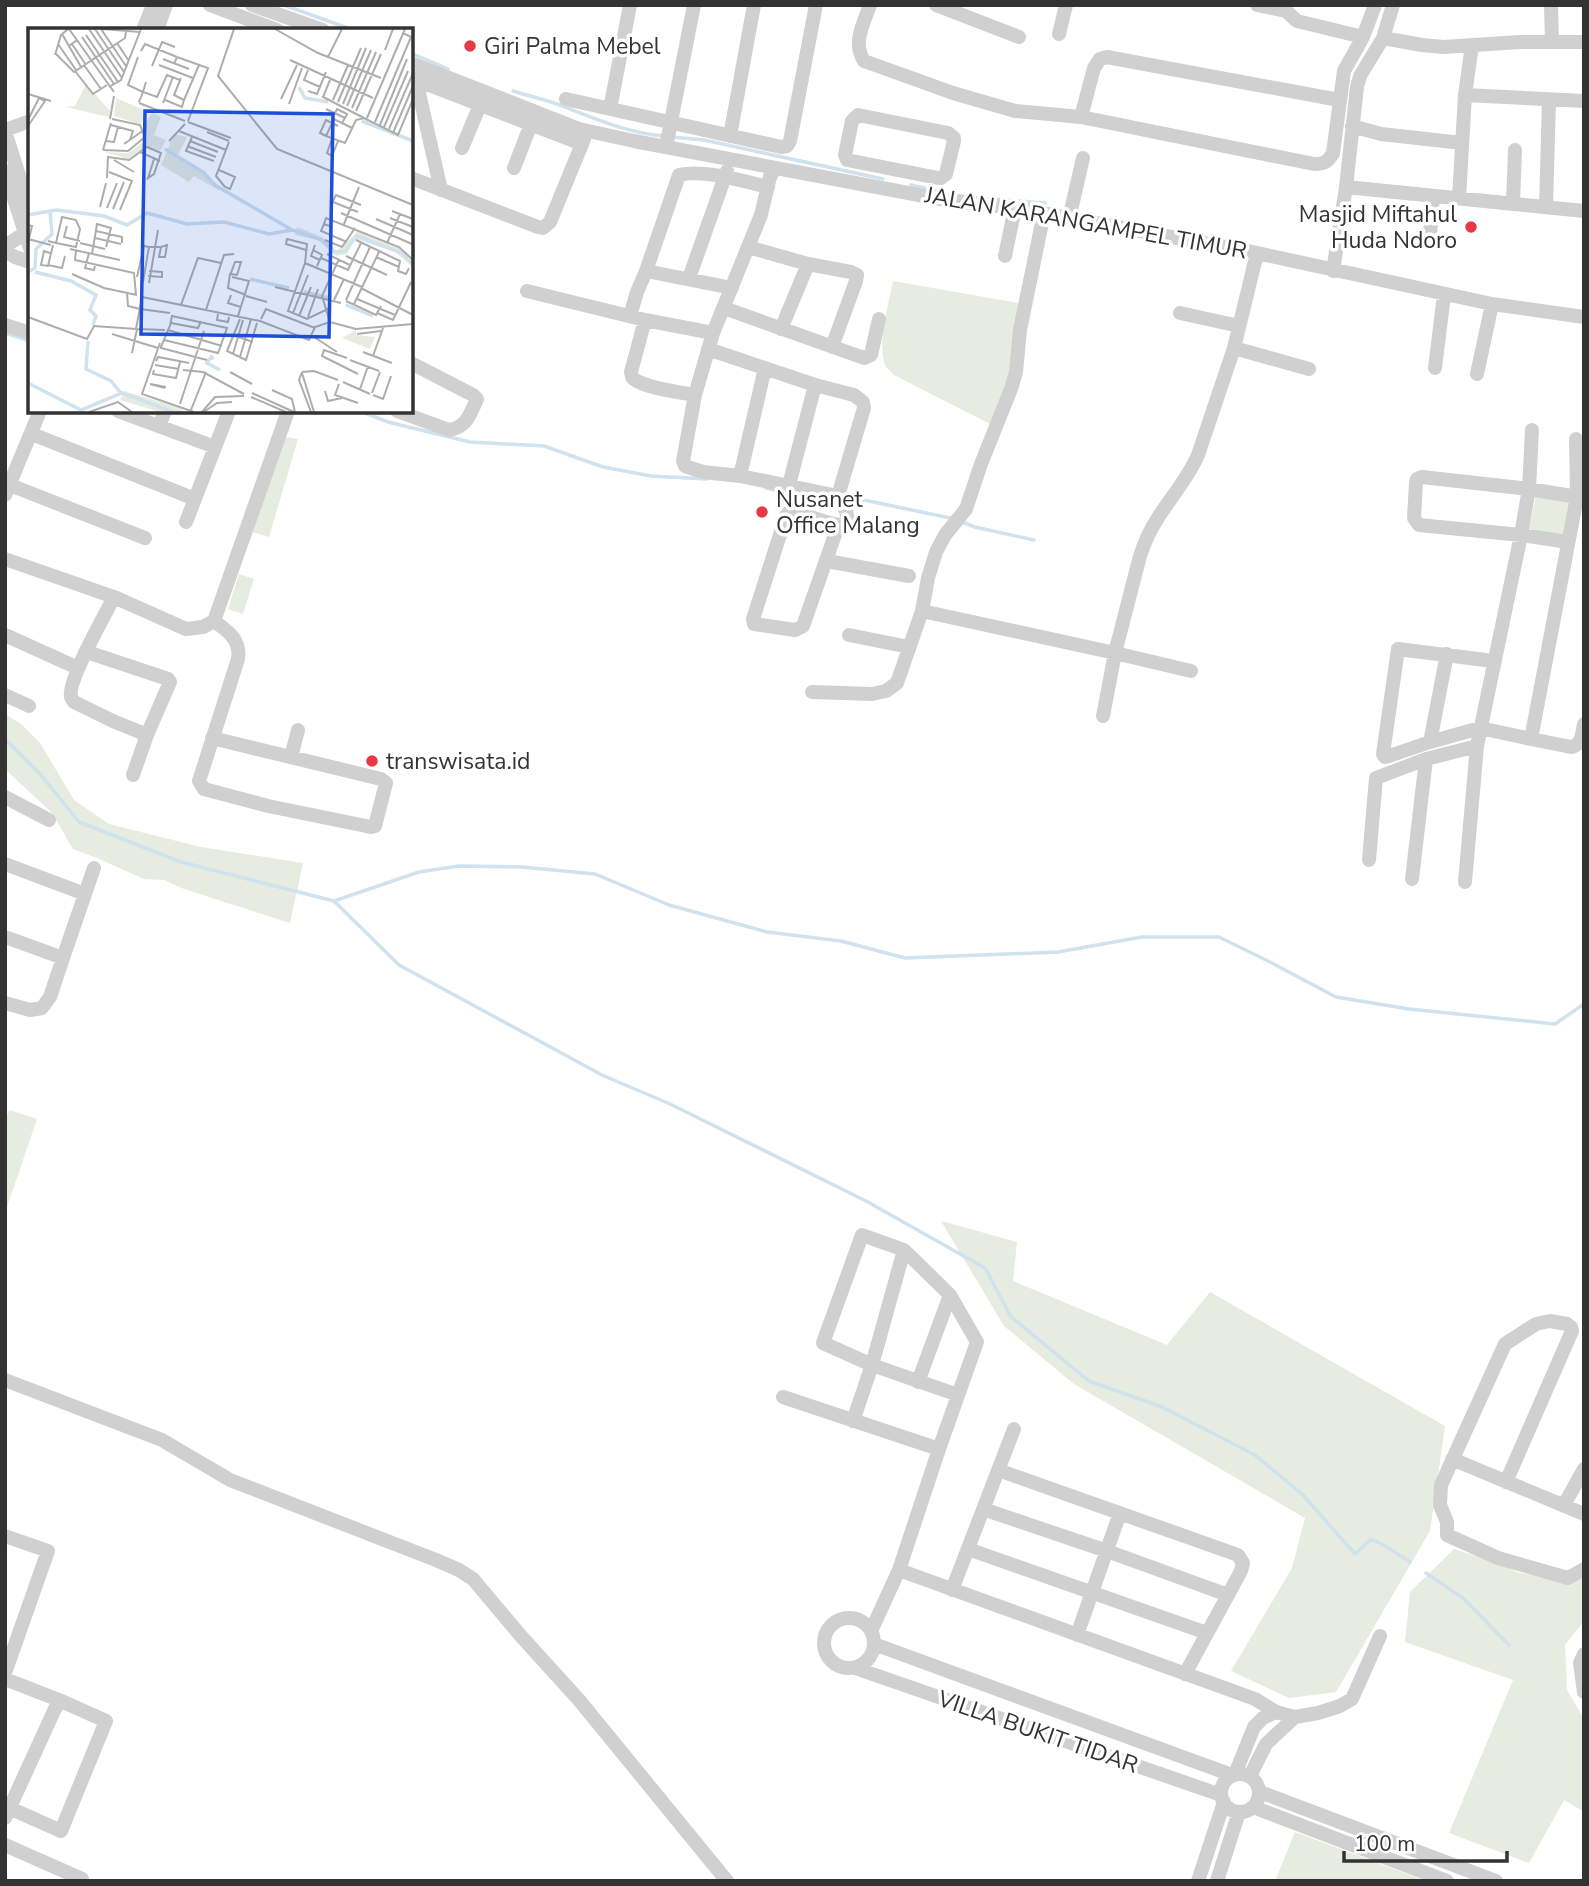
<svg xmlns="http://www.w3.org/2000/svg" width="1589" height="1886" font-family="'Nunito Sans',sans-serif">
<style>
.green{fill:#e6ecdf}
.lines{fill:none;stroke-linecap:round;stroke-linejoin:round}
.stream{stroke:#cfe2ee;stroke-width:3.5}
.minor{stroke:#d0d0d0;stroke-width:14}
.poi-dot{fill:#e63946;stroke:#fff;stroke-width:2.5}
.labels{text-anchor:middle;dominant-baseline:central;stroke-width:7;stroke-linejoin:round;paint-order:stroke}
.poi-label{font-size:23px;fill:#333;stroke:#fff;text-anchor:start}
.street-label{font-size:23px;fill:#333;stroke:#fff}
.inset-river{fill:none;stroke:#cfe2ee;stroke-width:3.5}
.inset-road{fill:none;stroke:#adadad;stroke-width:2}
.view{fill:#1d4ed8;fill-opacity:0.15;stroke:#1d4ed8;stroke-width:3.5}
.inset-edge{fill:none;stroke:#333;stroke-width:3.5}
</style>
<rect width="100%" height="100%" fill="#fff"/>
<path class="green" d="M893 281 1023 304 1014 369 992 425 894 375C892 373 888 369 886 367 876 346 889 303 893 281Z
M286 437 298 439 269 537 249 531Z
M1536 495 1571 501 1564 536 1529 531Z
M239 574 254 579 243 614 228 609Z
M5 714 21 724 40 743 74 800 109 824 201 847 303 863 290 923 184 889 164 880 144 879 97 858 73 849 52 813 5 769Z
M9 1110 37 1119 5 1213V1121Z
M941 1221 1017 1242 1013 1281 1167 1345 1210 1292 1445 1426 1430 1531 1336 1692 1289 1698 1231 1671 1292 1568 1305 1518 1074 1384 1004 1326Z
M1454 1549 1495 1562 1517 1572 1570 1584 1584 1575V1621L1565 1645 1567 1690 1584 1719V1812L1564 1800 1529 1863 1449 1833 1513 1680 1405 1642 1410 1592Z
M1295 1832 1426 1881H1275Z"/>
<g class="lines">
<path class="stream" d="M284 5 353 30
M411 53 448 69
M513 91C532 97 552 101 570 109 601 121 632 134 665 136
M672 137 704 140 883 179
M911 185 942 192
M995 199 1045 203
M5 333 30 341
M360 411 388 422 470 442 544 446 603 467 651 476 707 479
M766 488 821 501H831
M846 501 864 500 955 519
M962 522 975 527 1034 540
M5 739 41 775 79 822 181 862 334 901 399 965 602 1075 670 1104 866 1201 985 1268 1011 1317 1089 1381 1162 1407 1255 1455 1302 1494 1355 1554 1371 1539 1387 1547 1410 1562
M334 901 419 872 459 866 522 867 595 874 669 905 767 932 841 941 905 958 1058 952 1142 937H1219L1270 962 1336 997 1409 1009 1555 1024 1584 1004
M1426 1573 1463 1598 1509 1645"/>
<path class="minor" d="M210 5 277 30
M252 5 323 30
M870 5C864 23 852 42 864 61L953 93 1015 111 1081 117 1314 164C1324 164 1328 162 1333 153L1344 71 1363 37 1375 5
M936 5 1019 37
M1257 5 1286 11 1297 21 1363 37
M1551 5 1552 42
M143 30 153 5
M157 30 166 5
M1059 34 1066 5
M1383 38 1422 45 1443 47 1520 42H1584
M411 63 579 129 634 141 940 199 1015 208 1257 253 1492 304 1584 317
M418 75 416 80 441 190
M411 78 582 144 585 136
M1465 95 1584 101
M566 99 781 147 787 146 790 141 816 5
M610 109 630 5
M858 115 948 133 954 138V141L946 174 941 178H938L847 160 845 155 852 121Z
M1081 117 1094 68 1100 59 1107 57 1339 100
M1352 126 1381 134 1462 143
M5 130 30 121
M5 131 30 210
M730 136 754 5
M666 147 694 5
M462 148 480 105
M514 168 531 124
M775 168 770 177 761 215 713 333 695 395 683 461 685 466 703 472 740 476 838 496
M5 171 30 248
M411 178 538 227 543 228 550 222 582 144
M1346 187 1584 211
M1459 198 1465 95 1472 45
M1513 203 1515 150
M1546 207 1549 100
M1069 219 1083 158
M1430 235 1433 196
M5 246 30 230
M748 247 808 264 851 272 857 275 856 281 832 347
M5 251 15 257 30 262
M1005 256 1015 208
M646 271 732 288
M1333 271 1346 187 1357 87 1360 76 1383 38 1393 5
M689 278 727 171
M527 291 645 320 713 333
M724 308 864 358 871 355 879 319
M1180 313 1239 326
M630 316 637 292 646 271 679 175C703 169 744 181 768 187
M645 320 631 372C632 377 631 378 637 381 652 389 678 392 695 395
M5 325 30 333
M781 329 808 264
M1234 348 1309 369
M708 349 815 385 854 395 863 402 864 408 838 496C842 505 852 516 845 525 827 526 808 513 789 512L786 516 753 619 754 624 795 630 803 626 837 529 836 525
M1435 368 1444 295
M1477 374 1492 304
M118 411 215 447
M397 411 449 430C467 427 470 414 477 399L473 395 411 363
M159 426 165 411
M32 434 195 499
M740 476 765 368
M10 485 145 538
M789 485 815 385
M5 495 40 411
M186 522 229 411
M1568 542 1521 535 1419 525 1414 518 1416 483 1417 479 1422 477 1529 489 1584 498
M5 559 114 597 186 629 203 627 214 621 288 411
M827 561 909 576
M114 597C105 615 67 681 71 697 72 699 73 700 74 702L113 721 147 735
M922 611 1115 653 1140 556C1144 544 1149 532 1156 521 1170 498 1187 480 1198 455L1234 348 1257 253
M5 635 78 668
M849 635 909 647
M87 652 168 679 170 682 147 735 133 775
M1447 654 1430 742 1480 728 1531 739 1577 497 1576 439
M812 692 872 694 886 691 897 683 922 611 928 578 936 552 945 535 966 509 981 464 1011 389 1016 372 1020 330 1044 213
M5 695 29 706
M1103 716 1115 653 1191 671
M212 738 381 779 386 783 375 826 371 827 268 806 204 789 199 781 238 659C241 640 228 631 214 621
M1531 739 1571 747C1582 745 1582 734 1584 724
M1430 742 1389 756 1385 757 1383 754 1398 649 1493 661
M291 757 298 730
M5 797 49 820
M1369 860 1376 778 1426 759 1477 746
M5 864 85 894 63 958
M1412 879 1426 759
M1465 882 1477 746 1521 535 1529 489 1532 430
M85 894 94 868
M5 1003 30 1010 42 1008 50 997 63 958 8 938
M5 1380 162 1440 230 1480 436 1560 459 1570 473 1579 520 1635 579 1700 727 1881
M918 1382 950 1295
M783 1397 939 1449
M853 1421 872 1365 904 1250
M1452 1459 1584 1514
M998 1470 1238 1555 1243 1563 1241 1571 1185 1674
M1506 1482 1572 1331 1571 1327 1567 1324 1550 1321 1536 1324 1505 1344 1441 1485 1440 1505 1447 1522V1535L1498 1558 1568 1578 1584 1569
M1564 1505 1584 1469
M983 1509 1107 1551 1228 1595
M5 1536 48 1551 5 1673
M968 1549 1207 1633
M899 1570 1255 1699 1276 1712 1295 1717 1318 1713 1340 1706 1352 1699 1380 1636
M952 1590 1014 1429
M824 1643a25 25 0 1 1 50 0a25 25 0 1 1-50 0Z
M871 1631 899 1570 939 1449 977 1342 950 1295 904 1250 862 1235 823 1343 872 1365 958 1395
M1077 1635 1120 1513
M874 1644 1232 1775
M1584 1654 1580 1663 1584 1692
M855 1668 1221 1795
M5 1679 59 1700 5 1818
M1221 1793a19 19 0 1 1 38 0a19 19 0 1 1-38 0Z
M1235 1774 1254 1727 1263 1718 1276 1712
M1250 1776 1266 1744 1295 1717
M1260 1792 1496 1881
M5 1806 61 1831 106 1721 59 1700
M1253 1807 1447 1881
M5 1845 82 1879
M1198 1881 1224 1802
M1217 1881 1239 1812"/>
</g>
<g class="poi-dot">
<circle cx="470" cy="46" r="7"/>
<circle cx="1471" cy="227" r="7"/>
<circle cx="762" cy="512" r="7"/>
<circle cx="372" cy="761" r="7"/>
</g>
<g class="labels">
<g class="poi-label">
<text x="484" y="46">Giri Palma Mebel</text>
<text x="1457" y="214" text-anchor="end">Masjid Miftahul<tspan x="1457" dy="26">Huda Ndoro</tspan></text>
<text x="776" y="499">Nusanet<tspan x="776" dy="26">Office Malang</tspan></text>
<text x="386" y="761">transwisata.id</text>
</g>
<g class="street-label">
<text transform="translate(1086 223) rotate(10)">JALAN KARANGAMPEL TIMUR</text>
<text transform="translate(1038 1732) rotate(19)">VILLA BUKIT TIDAR</text>
</g>
</g>
<g transform="translate(28 28)">
<rect width="385" height="385" fill="#fff"/>
<path d="M58 56 82 83 81 89 38 79 47 78ZM88 70 118 83 115 90 119 93 124 85 133 89 126 107 138 112 132 123 118 119 100 131 77 124 100 125 119 111 115 92 112 96 86 88ZM146 106 159 109 150 127 177 143 192 163 166 148 161 154 133 137ZM269 199 294 209 309 223 330 203 372 220 385 239 367 224 327 211 319 226 308 228 290 212 267 207ZM328 302V307L347 309 342 321 314 310ZM96 363 150 379 157 384H132L92 372Z" fill="#e6ecdf"/>
<path class="inset-river" d="M271 59 277 70 300 74M334 93 385 113M137 121 175 144 187 157 264 202 294 212 306 224 317 223 329 208 374 225 385 237M0 187 22 183M0 244 7 240 8 221 24 206 22 183 29 182 76 188 99 197 119 185 159 196 196 194 241 206 264 202M7 244 43 253 68 267 62 282 68 288 65 297M222 251 261 260M276 264 301 270M318 277 345 288M60 313 58 341 83 353 92 364M186 331 183 329 179 335 192 342M0 355 53 382 94 365 145 384"/>
<path class="inset-road" d="M41 1 86 64M61 1 94 50M67 1 96 44M73 1 98 38M74 1 112 4M206 1 190 48 249 121 385 177M247 1 290 25 353 50M34 6 41 18 49 12M58 7 90 54M54 9 86 56M89 15 101 33M30 16 48 42M44 16 58 37M41 18 53 39M357 22 365 1M113 23 117 16 149 29M27 25 46 44 97 10 98 3M27 27 33 7 40 1M110 29 100 57 115 64 111 74M300 29 314 1M135 31 161 41M262 32 345 70M146 36 149 29 180 40 160 93M56 37 73 61M131 37 165 50M124 38 134 14 147 19M280 42 276 52 292 59M47 43 65 66 79 57M302 52 295 69 336 90M118 54 115 64 129 69 139 47 152 52M81 59 93 52 113 1M280 63 289 66 298 44M0 66 23 73M253 71 269 37M137 72 154 79 156 72 146 67 153 50M156 72 171 37M305 72 320 37M310 74 333 20M111 75 157 93M135 75 145 49M261 76 274 40M315 76 338 20M319 78 343 22M324 80 348 24M298 81 317 90 314 95M328 83 353 26M306 87 309 81 319 86 317 90M339 90 377 1M82 91 86 68M0 92 11 70M160 94 203 110M347 94 383 9 375 5M83 97 105 103 102 112M352 97 379 31M0 98 17 73 11 70M356 99 380 43M324 100 306 91 298 108 317 115 328 92 336 90 370 107 385 71M361 101 385 45M151 103 198 122M179 104 201 113M365 105 385 58M298 108 292 105 298 92 310 98M164 109 158 123 186 133M304 111 299 125 304 128 310 113M78 113 86 114 90 99M141 113 157 96M162 113 190 124M96 116 116 102M159 118 188 129M75 122 100 123 117 109 112 97 84 91M75 122 83 95M112 124 132 133M80 129 101 132 119 119 133 125 126 146 120 150 126 131M86 132 106 144M191 142 207 149 202 161 197 159M81 144 104 153 92 182M79 150 80 128M197 159 188 148 201 114M305 174 330 184M303 177 308 167 333 177M72 179 78 155M79 180 89 155M85 181 96 154M364 183 385 191M313 185 384 216M362 190 385 199M348 191 385 207M296 196 293 203 319 214M316 196 331 159M0 197 4 198 0 215M39 198 36 209 52 213M302 198 296 196 298 190 371 219 385 232M68 203 94 209V215M67 210 93 216M0 211 23 217M297 212 314 219 327 200M328 212 372 233 370 243 378 246 381 240M20 213 28 215 48 219 52 201 48 192 34 189 28 215M52 215 77 221M359 215 372 186M287 217 283 228 292 232M42 221 92 232M278 222 258 216 259 211 279 216 277 235 334 259M285 222 294 227 289 238M48 223 47 232 106 245 108 267M22 225 16 223 13 237 20 238 25 217M61 225 57 240 66 242 67 238M64 226 69 196 83 200 78 219M299 226 322 237M318 228 359 247M130 229H137L139 217 133 219M348 229 371 239M293 230 320 242 333 215M277 235 260 283 279 291 302 280M20 237 34 240 37 228M203 245 207 234H213L209 247 202 246 200 260 218 267M44 246 76 260 109 267M120 248 134 249V244L121 243M109 249 116 218 121 219M204 249 221 253 210 288M115 254 121 219H133L131 229M121 255 130 202M247 259 313 275M333 260 385 287M99 265 100 278 112 281M203 267 200 275 213 279M218 268 239 274M329 271 367 287M306 272 316 251M318 272 342 219M318 273 348 287 353 278M326 276 351 224M153 277 170 230 193 235M112 281 142 285M178 282 196 227 206 226M265 285 280 247M349 285 365 292 383 254M190 286 189 292 200 294 201 289M271 288 283 259M0 289 59 311 66 298 108 301 114 269 232 293 281 312 287 299 302 294 328 301 385 296M280 289 290 261M212 291 199 323 218 332 229 295M233 291 238 281 287 300M302 294 294 268 311 231M143 295 170 300 173 293M109 301 137 302M140 302 194 318M84 306 130 320M329 306 353 303M205 307 225 314M286 309 309 324M136 312 190 325 199 300 144 288 142 298 140 302 133 319V320L179 332M132 315 114 366 166 384M335 324 364 335M104 325 109 301M205 326 215 292M345 328 355 300M212 329 223 291M319 330 296 322 294 328 330 346M322 332 351 343M128 333 130 329 161 335M127 337 151 341M126 342 125 346 148 350 152 334M155 342 175 344 216 366M202 344 224 356M274 344 271 352 283 384M274 344 286 343 310 352M274 345 286 384M315 354 342 366M311 356 307 367 330 375M137 360 122 356 138 359M332 361 340 338M244 362 264 371 267 384M297 363 300 373 314 370M224 365 266 384M344 365 352 344M345 367 355 371 363 348M223 369 258 384M152 376 176 303M163 382 178 344M177 383 189 375 204 374M61 384 90 374 104 384M174 384 187 369 216 368"/>
<path class="view" d="M117 83 305 86 301 309 113 306Z"/>
<rect width="385" height="385" class="inset-edge"/>
</g>
<rect width="1589" height="1886" fill="none" stroke="#333333" stroke-width="14"/>
<path d="M1344 1851v10h163v-10" fill="none" stroke="#333333" stroke-width="3.5"/>
<text x="1354" y="1851" font-size="21" fill="#333333" stroke="#ffffff" stroke-width="5" paint-order="stroke">100 m</text>
</svg>
